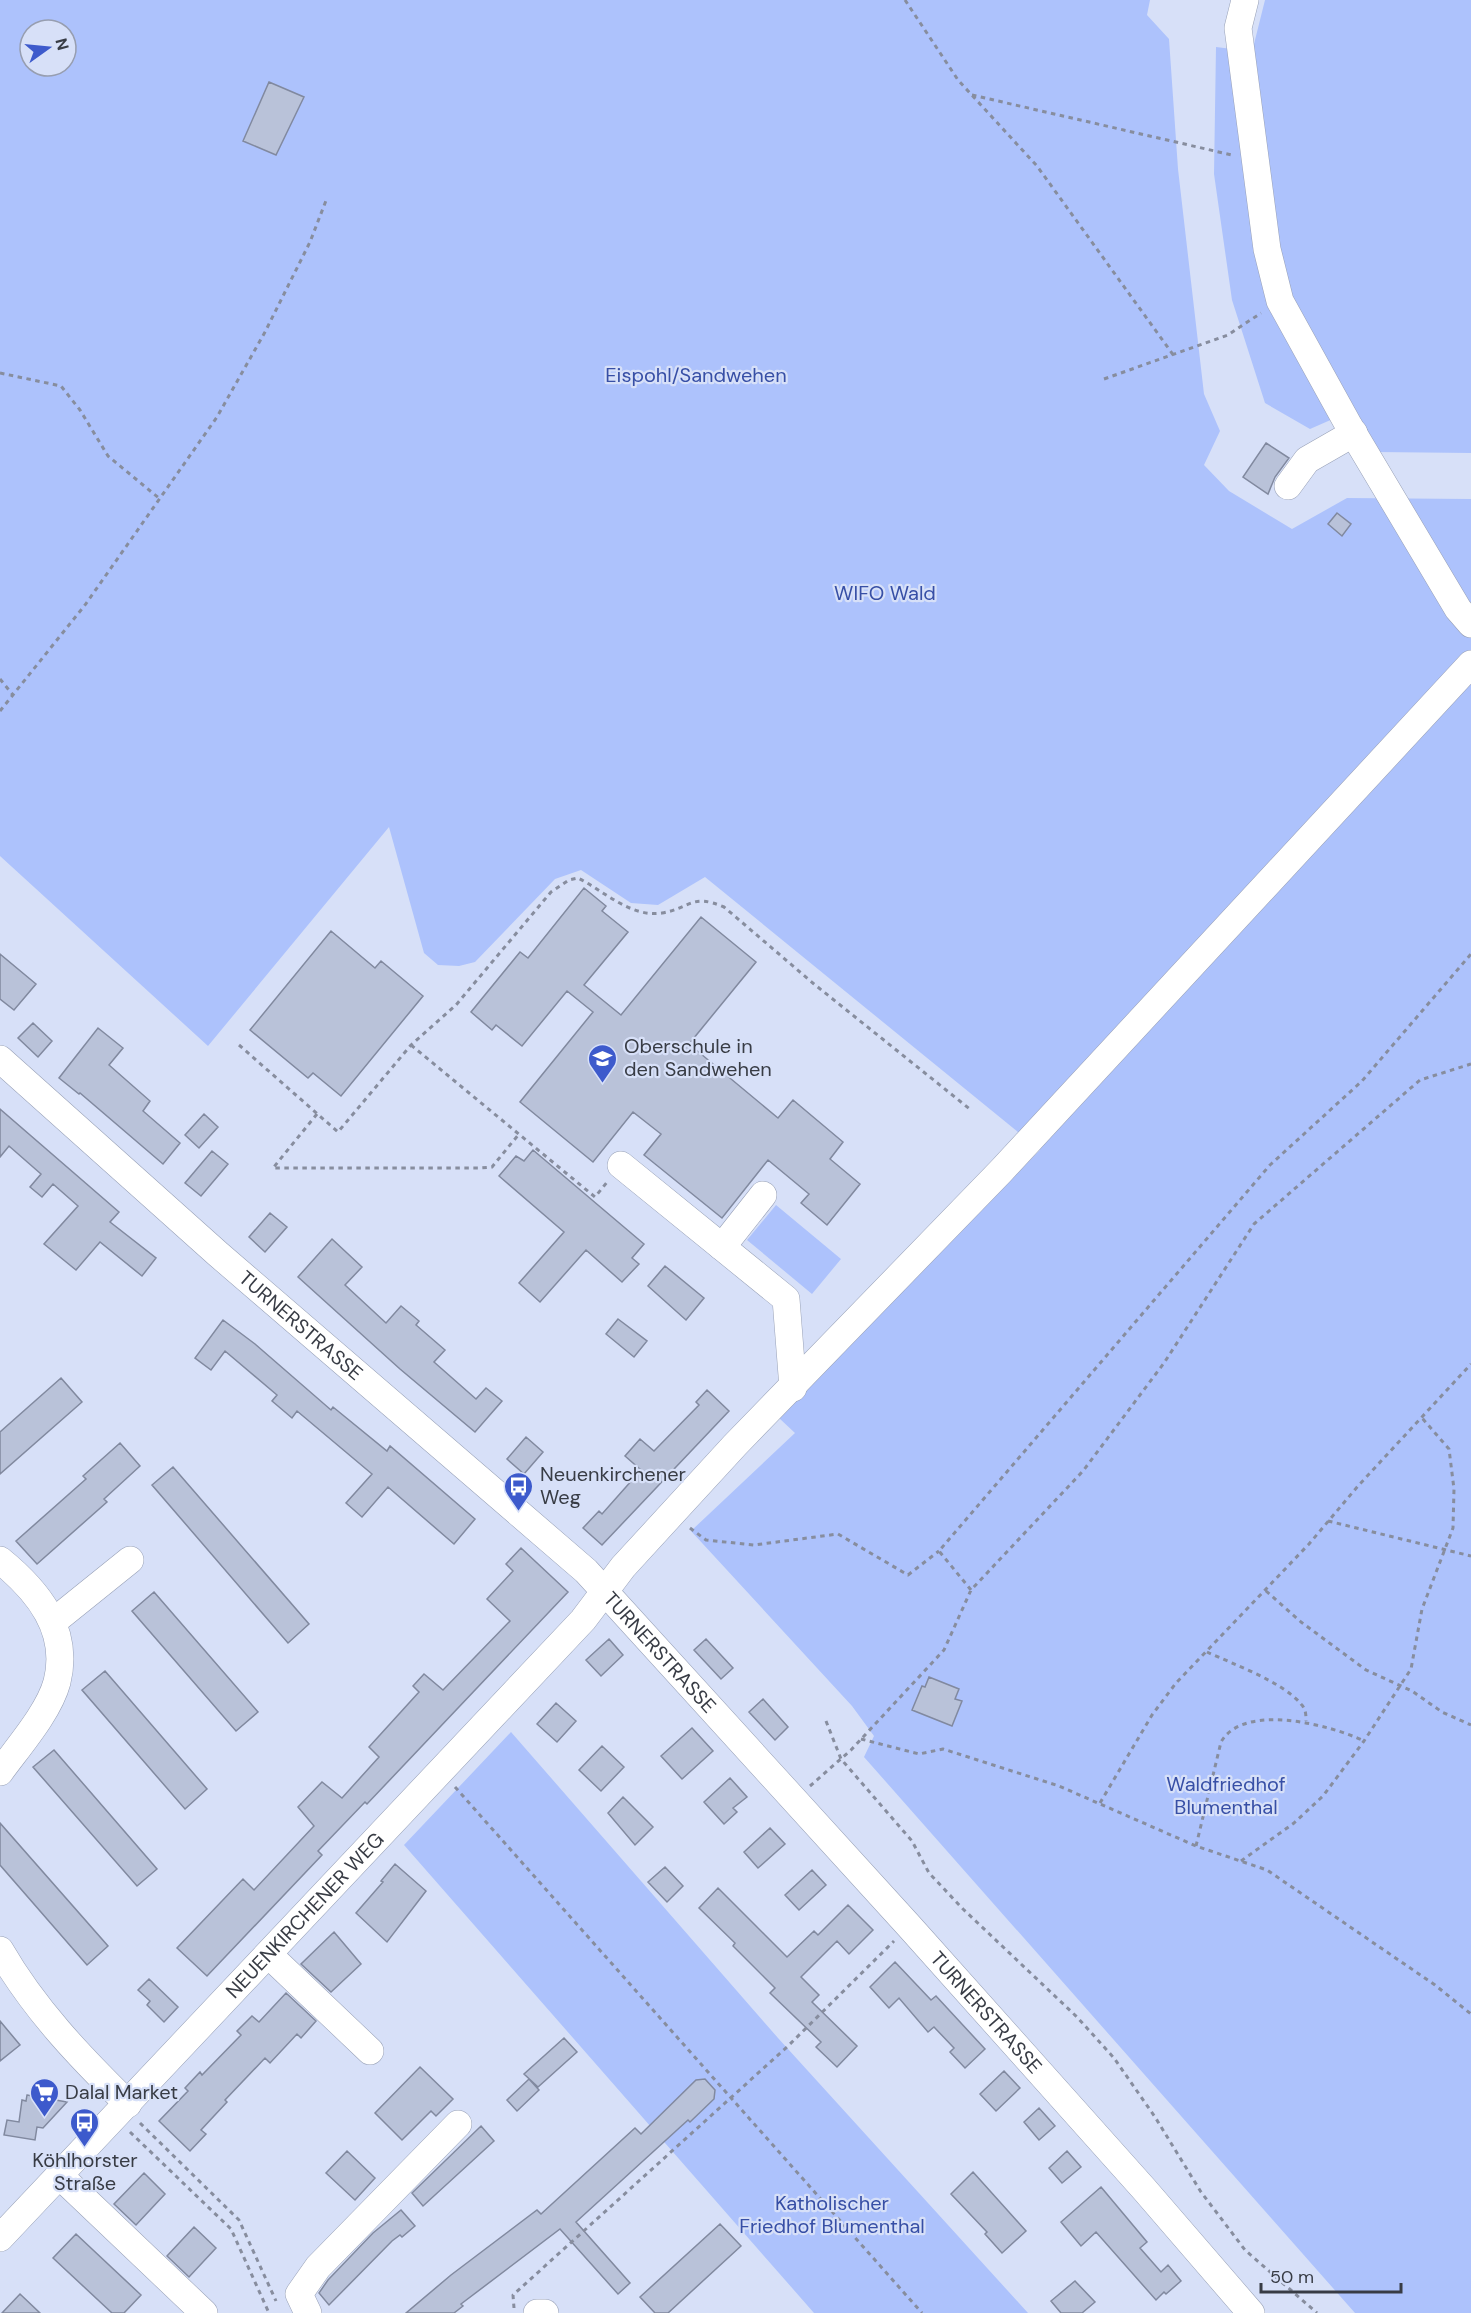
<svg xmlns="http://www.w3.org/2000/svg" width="1471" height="2313" font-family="'DM Sans',sans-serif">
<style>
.green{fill:#adc2fc;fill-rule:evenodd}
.building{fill:#b9c2d9;stroke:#81899f;stroke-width:1.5}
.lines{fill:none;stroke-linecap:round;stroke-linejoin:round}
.minor-casing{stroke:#98a1b7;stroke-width:28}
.path{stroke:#878d9e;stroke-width:3;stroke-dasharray:4.5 4.5;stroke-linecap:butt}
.minor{stroke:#fff;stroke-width:27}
.labels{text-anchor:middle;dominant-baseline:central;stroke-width:4.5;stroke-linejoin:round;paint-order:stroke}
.park-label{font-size:20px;fill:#374fa6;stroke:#d7e0f8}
.poi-label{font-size:20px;fill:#383c45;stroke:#d7e0f8;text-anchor:start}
.street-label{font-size:20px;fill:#383c45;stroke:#d7e0f8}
</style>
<rect width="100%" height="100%" fill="#d7e0f8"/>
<path class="green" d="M0 0H1150L1147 15 1169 39 1178 169 1204 394 1220 431 1204 465 1229 491 1292 529 1347 498 1471 499V2313H1355L864 1757 874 1736 852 1706 691 1531 795 1433 779 1418 1040 1150 705 877 658 905 631 903 581 870 555 879 475 962 459 966 438 965 424 953 389 827 208 1046 0 856ZM30 30H66V66H30Z
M1265 0H1471V453L1376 452 1351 411 1310 429 1265 403 1232 300 1214 174 1216 47 1232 49 1254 44Z
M776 1205 841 1259 812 1294 747 1240Z
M511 1732 778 2038 1028 2313H814L404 1845Z"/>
<path class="building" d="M269 82 304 97 276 155 243 141Z
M1266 443 1289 458 1275 477 1268 494 1243 477Z
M1337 513 1351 524 1342 536 1328 524Z
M584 888 606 906 602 911 628 932 584 985 621 1015 701 917 756 962 689 1044 778 1118 793 1100 843 1142 830 1159 860 1184 827 1225 801 1203 809 1194 768 1160 722 1218 644 1155 661 1134 633 1112 593 1162 520 1102 593 1012 567 991 522 1046 496 1025 492 1030 471 1012 520 952 528 958Z
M331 931 375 968 381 961 423 996 341 1096 313 1073 308 1078 250 1030Z
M0 954 36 984 14 1010 0 999Z
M33 1023 52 1041 38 1057 18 1038Z
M98 1028 123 1048 109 1065 150 1101 143 1111 180 1143 163 1164 80 1093 79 1094 59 1078Z
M0 1109 119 1212 110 1222 156 1258 142 1276 100 1242 76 1270 44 1244 78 1206 53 1184 42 1197 30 1187 41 1174 9 1146 0 1157Z
M204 1114 218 1127 199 1148 185 1135Z
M533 1150 644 1244 632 1258 639 1264 622 1282 586 1250 540 1302 519 1283 564 1232 499 1176 516 1156 524 1161Z
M212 1151 228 1164 201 1196 185 1183Z
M270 1213 287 1227 265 1252 249 1237Z
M332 1239 362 1267 345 1285 386 1323 401 1306 419 1321 416 1325 445 1350 434 1362 476 1399 486 1388 502 1401 475 1432 400 1369 298 1277Z
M665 1266 704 1298 686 1320 648 1286Z
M618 1319 647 1341 634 1357 606 1334Z
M223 1320 255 1344 331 1410 333 1407 387 1451 390 1446 475 1519 454 1544 388 1487 362 1517 346 1503 372 1474 297 1411 292 1418 272 1401 277 1395 225 1351 211 1370 195 1358Z
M61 1378 82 1402 0 1474V1432Z
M707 1390 729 1411 602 1545 583 1528 599 1511 602 1514 641 1470 625 1456 640 1439 654 1451 699 1405 696 1402Z
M526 1437 543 1452 524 1474 507 1459Z
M120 1443 140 1466 104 1499 107 1502 37 1564 16 1541 86 1479 83 1476Z
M173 1467 309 1624 288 1643 152 1485Z
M521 1548 568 1592 367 1804 365 1802 318 1851 322 1855 207 1976 177 1948 243 1879 254 1890 314 1826 298 1807 322 1782 342 1798 379 1757 369 1747 419 1692 413 1686 424 1674 443 1690 510 1621 487 1599 513 1571 506 1564Z
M154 1592 258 1712 236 1731 132 1611Z
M609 1639 623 1655 601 1676 586 1660Z
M706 1639 733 1668 721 1679 694 1650Z
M105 1671 207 1789 185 1809 82 1690Z
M929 1677 959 1689 955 1699 962 1701 952 1726 912 1710 922 1686 925 1687Z
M763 1699 788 1727 775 1740 749 1712Z
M556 1703 576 1721 557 1742 537 1724Z
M692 1728 713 1751 682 1779 661 1756Z
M602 1746 624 1767 601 1791 579 1770Z
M54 1750 157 1869 137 1886 33 1767Z
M730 1778 747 1797 733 1808 737 1812 724 1824 704 1802Z
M623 1797 653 1827 635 1845 608 1813Z
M0 1823 108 1946 87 1965 0 1865Z
M770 1828 785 1844 758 1868 744 1852Z
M395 1864 426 1891 387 1942 356 1913 383 1882 381 1881Z
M665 1867 683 1886 667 1902 648 1882Z
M812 1870 826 1885 799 1910 785 1895Z
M718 1888 787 1957 814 1931 818 1935 848 1905 873 1930 849 1954 837 1941 801 1977 819 1995 812 2002 857 2046 837 2067 816 2047 821 2042 770 1993 775 1988 733 1946 735 1943 699 1908Z
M334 1932 361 1964 331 1992 301 1964Z
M895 1962 931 2000 936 1996 985 2049 965 2068 950 2052 954 2048 934 2027 928 2032 899 1998 889 2008 870 1987Z
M149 1979 178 2007 164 2022 147 2005 150 2001 138 1990Z
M286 1993 316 2021 301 2038 297 2034 270 2063 265 2058 225 2100 227 2102 201 2130 206 2134 190 2151 159 2121 188 2091 185 2088 200 2072 202 2075 241 2035 237 2031 252 2016 259 2022Z
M0 2021 20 2045 0 2061Z
M564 2038 577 2052 538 2087 524 2074Z
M420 2067 453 2099 436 2116 431 2111 402 2140 375 2113Z
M1004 2071 1020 2088 996 2111 980 2094Z
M529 2079 539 2090 517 2111 507 2100Z
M705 2079 715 2090 714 2099 690 2122 688 2120 576 2222 630 2283 618 2294 560 2229 461 2304 463 2306 454 2313H406L451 2275 537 2210 541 2214 635 2128 641 2134 696 2080Z
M27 2095 67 2102 43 2128 37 2127 35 2140 4 2135 7 2120 19 2122 22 2100 26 2101Z
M1039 2108 1055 2126 1039 2140 1024 2122Z
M481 2126 494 2141 423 2206 412 2193Z
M347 2151 375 2178 355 2200 326 2173Z
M1067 2151 1081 2167 1062 2183 1049 2168Z
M973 2172 1026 2231 1002 2253 985 2234 987 2232 951 2194Z
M144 2173 165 2194 136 2225 114 2204Z
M1101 2187 1147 2242 1140 2248 1161 2272 1168 2265 1181 2281 1166 2294 1164 2292 1156 2300 1096 2232 1081 2246 1061 2222Z
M401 2210 415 2226 402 2237 400 2235 392 2241 329 2305 319 2293 328 2280 373 2233Z
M720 2224 741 2246 668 2313H655L640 2297Z
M194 2227 216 2248 189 2277 167 2256Z
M76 2234 141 2295 124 2313H112L53 2258Z
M1075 2281 1095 2302 1082 2313H1061L1051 2301Z
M20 2294 40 2313H2Z"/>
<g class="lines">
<defs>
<g id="minor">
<path d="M1245 0 1238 28 1267 249 1280 301 1349 426 1458 609 1471 624"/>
<path d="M1288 486 1307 460 1354 433"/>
<path id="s1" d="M0 1059 218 1254 586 1571 909 1926 1144 2189 1251 2313"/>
<path d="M621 1165 786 1299 793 1388"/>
<path d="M722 1247 763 1195"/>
<path d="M0 1560C38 1591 70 1630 57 1682 49 1712 18 1747 0 1772"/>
<path d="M53 1622 130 1560"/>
<path d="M0 1950C34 2009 80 2057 128 2104"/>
<path d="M269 1955 370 2051"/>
<path d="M59 2175 204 2313"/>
<path id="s2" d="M0 2238 583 1620 623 1567 735 1445 1001 1171 1471 664"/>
<path d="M308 2313 299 2294 318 2267 458 2124"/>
<path d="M537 2313H545"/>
</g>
</defs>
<use href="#minor" class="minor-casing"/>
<path class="path" d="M905 0 958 80 1037 166 1174 356
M972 95 1232 155
M0 373 61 386 80 410 108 456 160 499
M1104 379 1228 335 1261 313
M0 679 13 695
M0 711 85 605 217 417 265 332 310 242 327 198
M239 1045 338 1132 411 1045 456 1005 551 892 569 880 578 878C604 891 631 918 662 913 691 908 691 893 724 907L814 984 971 1110
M411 1045 595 1197 608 1181
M317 1114 273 1168H480L492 1167 519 1134
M1328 1521 1471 1556
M690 1528 706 1540 754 1545 838 1534 908 1575 939 1551
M971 1590 939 1551 1270 1165 1362 1081 1471 954
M1266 1591 1301 1622 1366 1670 1412 1691 1442 1712 1471 1725
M1207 1652C1233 1664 1283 1682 1301 1704 1306 1709 1306 1715 1306 1721
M826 1721 841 1759 912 1841 929 1873 963 1909 1077 2017 1114 2058 1155 2117 1201 2192 1245 2250 1317 2313
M861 1739 919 1754 943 1749 1059 1786 1196 1846 1267 1870 1435 1985 1471 2014
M810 1786 851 1750 944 1650 971 1590 1083 1471 1164 1363 1254 1224 1420 1080 1471 1064
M455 1787 922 2313
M1100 1803 1152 1715 1176 1683 1309 1544 1358 1486 1471 1364
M1196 1846 1221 1742C1244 1702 1331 1725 1364 1741
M1241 1861 1294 1823 1323 1796 1364 1741 1411 1669 1422 1609 1453 1528 1454 1489 1449 1449 1422 1418
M140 2123 239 2220 276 2301
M130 2132 231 2229 269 2313
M514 2308 513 2295 788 2046 894 1941"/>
<use href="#minor" class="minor"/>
</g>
<defs>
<symbol id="school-pin" viewBox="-11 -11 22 30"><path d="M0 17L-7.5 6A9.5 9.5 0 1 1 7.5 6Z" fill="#3d5acc" stroke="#d7e0f8"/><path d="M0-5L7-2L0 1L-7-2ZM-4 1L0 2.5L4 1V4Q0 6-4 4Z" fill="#fff"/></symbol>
<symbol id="bus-pin" viewBox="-11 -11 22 30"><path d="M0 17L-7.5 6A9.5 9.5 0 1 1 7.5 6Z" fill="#3d5acc" stroke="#d7e0f8"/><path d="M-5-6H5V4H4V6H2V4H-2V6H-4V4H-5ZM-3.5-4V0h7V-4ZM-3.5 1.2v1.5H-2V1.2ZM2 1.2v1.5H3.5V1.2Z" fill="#fff"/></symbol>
<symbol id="supermarket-pin" viewBox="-11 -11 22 30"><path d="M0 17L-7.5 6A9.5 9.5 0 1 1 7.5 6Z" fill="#3d5acc" stroke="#d7e0f8"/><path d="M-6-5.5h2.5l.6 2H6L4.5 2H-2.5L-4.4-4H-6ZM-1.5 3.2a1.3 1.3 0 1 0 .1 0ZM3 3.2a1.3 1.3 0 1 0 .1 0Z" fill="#fff"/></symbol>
</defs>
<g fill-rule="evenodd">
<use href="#school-pin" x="586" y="1042" width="33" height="45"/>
<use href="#bus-pin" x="502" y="1470" width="33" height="45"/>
<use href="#supermarket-pin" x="28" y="2076" width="33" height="45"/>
<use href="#bus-pin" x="68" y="2106" width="33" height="45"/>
</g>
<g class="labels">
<g class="park-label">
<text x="696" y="375">Eispohl/Sandwehen</text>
<text x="885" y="593">WIFO Wald</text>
<text x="1226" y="1784">Waldfriedhof<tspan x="1226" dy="23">Blumenthal</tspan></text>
<text x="832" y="2203">Katholischer<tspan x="832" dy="23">Friedhof Blumenthal</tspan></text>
</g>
<g class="poi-label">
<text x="624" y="1046">Oberschule in<tspan x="624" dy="23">den Sandwehen</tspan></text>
<text x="540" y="1474">Neuenkirchener<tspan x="540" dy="23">Weg</tspan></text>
<text x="65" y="2092">Dalal Market</text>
<text x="85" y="2160" text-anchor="middle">Köhlhorster<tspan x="85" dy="23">Straße</tspan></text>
</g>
<g class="street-label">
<text stroke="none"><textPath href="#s1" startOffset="402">TURNERSTRASSE</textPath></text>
<text stroke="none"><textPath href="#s1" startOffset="888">TURNERSTRASSE</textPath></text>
<text stroke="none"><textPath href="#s2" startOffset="444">NEUENKIRCHENER WEG</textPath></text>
<text stroke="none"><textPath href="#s1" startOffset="1374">TURNERSTRASSE</textPath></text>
</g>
</g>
<g transform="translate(48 48) rotate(75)"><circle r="28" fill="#d7e0f8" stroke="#979eb0" stroke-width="1.5"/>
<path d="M0-4.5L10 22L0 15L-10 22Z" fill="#3d5acc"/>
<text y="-9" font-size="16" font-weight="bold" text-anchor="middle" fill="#383c45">N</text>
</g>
<path d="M1261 2283v9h140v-9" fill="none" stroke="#383c45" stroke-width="3"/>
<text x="1270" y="2283" font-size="18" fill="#383c45" stroke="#d7e0f8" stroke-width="4.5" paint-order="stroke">50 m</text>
</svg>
